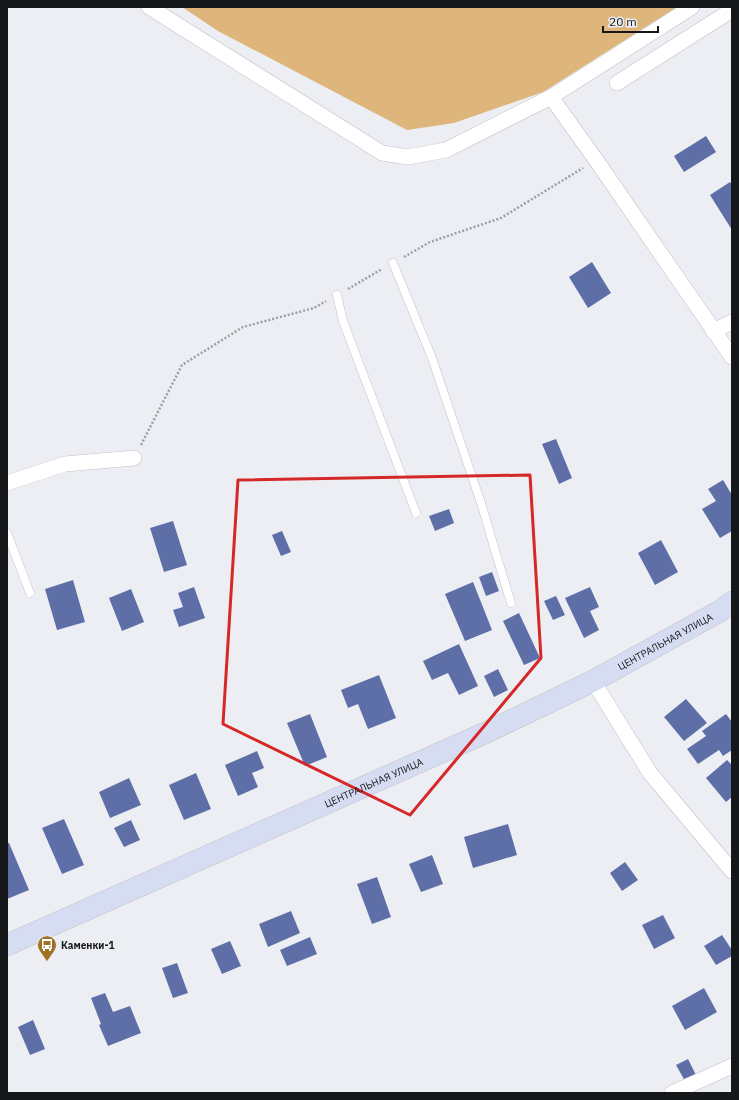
<svg xmlns="http://www.w3.org/2000/svg" width="739" height="1100" font-family="'IBM Plex Sans',sans-serif">
<style>
.green{fill:#deb57b}
.building{fill:#5e6fa7}
.lines{fill:none;stroke-linecap:round;stroke-linejoin:round}
.service-casing{stroke:#c0c2c7;stroke-width:9}
.minor-casing{stroke:#c0c2c7;stroke-width:16}
.secondary-casing{stroke:#c0c2c7;stroke-width:22}
.path{stroke:#9d9fa4;stroke-width:2.5;stroke-dasharray:2 2;stroke-linecap:butt}
.service{stroke:#fff;stroke-width:8}
.minor{stroke:#fff;stroke-width:15}
.secondary{stroke:#d6ddf3;stroke-width:21}
.marked{fill:none;stroke:#d62828;stroke-width:3;stroke-linejoin:round}
.labels{text-anchor:middle;dominant-baseline:central;stroke-width:3;stroke-linejoin:round;paint-order:stroke}
.street-label{font-size:10px;fill:#161719;stroke:#eceef4}
.poi-label{font-size:10px;font-weight:bold;fill:#161719;stroke:#eceef4;text-anchor:start}
</style>
<rect width="100%" height="100%" fill="#eceef4"/>
<path class="green" d="M182 7H677L543 92 454 123 407 130 218 31Z"/>
<path class="building" d="M706 136 716 152 684 172 674 156Z
M730 182 732 185V230L710 195Z
M592 262 611 293 588 308 569 277Z
M556 439 572 478 559 484 542 444Z
M723 480 732 495V531L720 538 702 509 716 501 708 489Z
M449 509 454 523 435 531 429 516Z
M173 521 187 565 164 572 150 528Z
M282 531 291 552 281 556 272 535Z
M661 540 678 572 655 585 638 553Z
M492 572 499 591 486 596 479 577Z
M73 580 85 622 57 630 45 589Z
M473 582 492 630 465 641 445 594Z
M194 587 205 618 179 627 173 610 183 607 178 593Z
M590 587 599 607 590 611 599 630 584 638 565 598Z
M131 589 144 622 122 631 109 598Z
M556 596 565 615 553 620 544 601Z
M519 613 540 658 524 665 503 621Z
M459 644 478 686 459 695 448 673 432 680 423 661Z
M498 669 508 690 494 697 484 676Z
M379 675 396 718 368 729 358 704 348 708 341 690Z
M686 699 707 723 684 741 664 717Z
M310 714 327 757 305 766 287 723Z
M726 714 732 722V750L723 756 719 750 698 764 687 749 706 736 702 731Z
M257 751 264 768 252 773 258 787 238 796 225 765Z
M727 760 732 765V797L726 802 706 778Z
M196 773 211 809 184 820 169 785Z
M129 778 141 805 110 818 99 792Z
M64 819 84 865 62 874 42 828Z
M131 820 140 840 124 847 114 828Z
M508 824 517 855 473 868 464 837Z
M7 843H9L29 890 7 899Z
M432 855 443 884 421 892 409 864Z
M625 862 638 880 622 891 610 873Z
M377 877 391 917 372 924 357 884Z
M291 911 300 933 268 947 259 924Z
M663 915 675 938 654 949 642 925Z
M722 935 732 950V956L716 965 704 946Z
M310 937 317 954 287 966 280 950Z
M230 941 241 966 222 974 211 949Z
M177 963 188 993 173 998 162 968Z
M704 988 717 1012 685 1030 672 1006Z
M105 993 113 1012 130 1006 141 1033 108 1046 99 1025 101 1024 91 998Z
M33 1020 45 1049 30 1055 18 1027Z
M688 1059 696 1075 685 1081 676 1065Z"/>
<g class="lines">
<defs>
<path id="service" d="M393 263 432 358 482 506 494 547 511 603
M337 295 343 321 416 513
M7 533 30 593"/>
<path id="minor" d="M149 7 382 153 408 157 446 150 551 97 596 160 732 357
M617 83 732 10
M551 97 692 7
M713 331 732 322
M7 483 65 464 134 458
M593 681 650 773 732 871
M672 1093 732 1066"/>
<g id="secondary">
<path id="s1" d="M7 945 485 733 593 681 720 611 732 602"/>
</g>
</defs>
<use href="#service" class="service-casing"/>
<use href="#minor" class="minor-casing"/>
<use href="#secondary" class="secondary-casing"/>
<path class="path" d="M404 257 430 242 501 218 583 168
M348 289 382 269
M141 445 182 365 243 327 314 308 326 301"/>
<use href="#service" class="service"/>
<use href="#minor" class="minor"/>
<use href="#secondary" class="secondary"/>
</g>
<path class="marked" d="M530 475 541 658 410 815 223 724 238 480Z"/>
<defs>
<symbol id="bus-pin" viewBox="-11 -11 22 30"><path d="M0 17L-7.5 6A9.5 9.5 0 1 1 7.5 6Z" fill="#a07124" stroke="#eceef4"/><path d="M-5-6H5V4H4V6H2V4H-2V6H-4V4H-5ZM-3.5-4V0h7V-4ZM-3.5 1.2v1.5H-2V1.2ZM2 1.2v1.5H3.5V1.2Z" fill="#fff"/></symbol>
</defs>
<g fill-rule="evenodd">
<use href="#bus-pin" x="36" y="934" width="22" height="30"/>
</g>
<g class="labels">
<g class="street-label">
<text stroke="none"><textPath href="#s1" startOffset="725">ЦЕНТРАЛЬНАЯ УЛИЦА</textPath></text>
<text stroke="none"><textPath href="#s1" startOffset="401">ЦЕНТРАЛЬНАЯ УЛИЦА</textPath></text>
</g>
<g class="poi-label">
<text x="61" y="945">Каменки-1</text>
</g>
</g>
<rect width="739" height="1100" fill="none" stroke="#161719" stroke-width="16"/>
<path d="M603 26v6h55v-6" fill="none" stroke="#161719" stroke-width="2"/>
<text x="609" y="26" font-size="12" fill="#161719" stroke="#eceef4" stroke-width="3" paint-order="stroke">20 m</text>
</svg>
